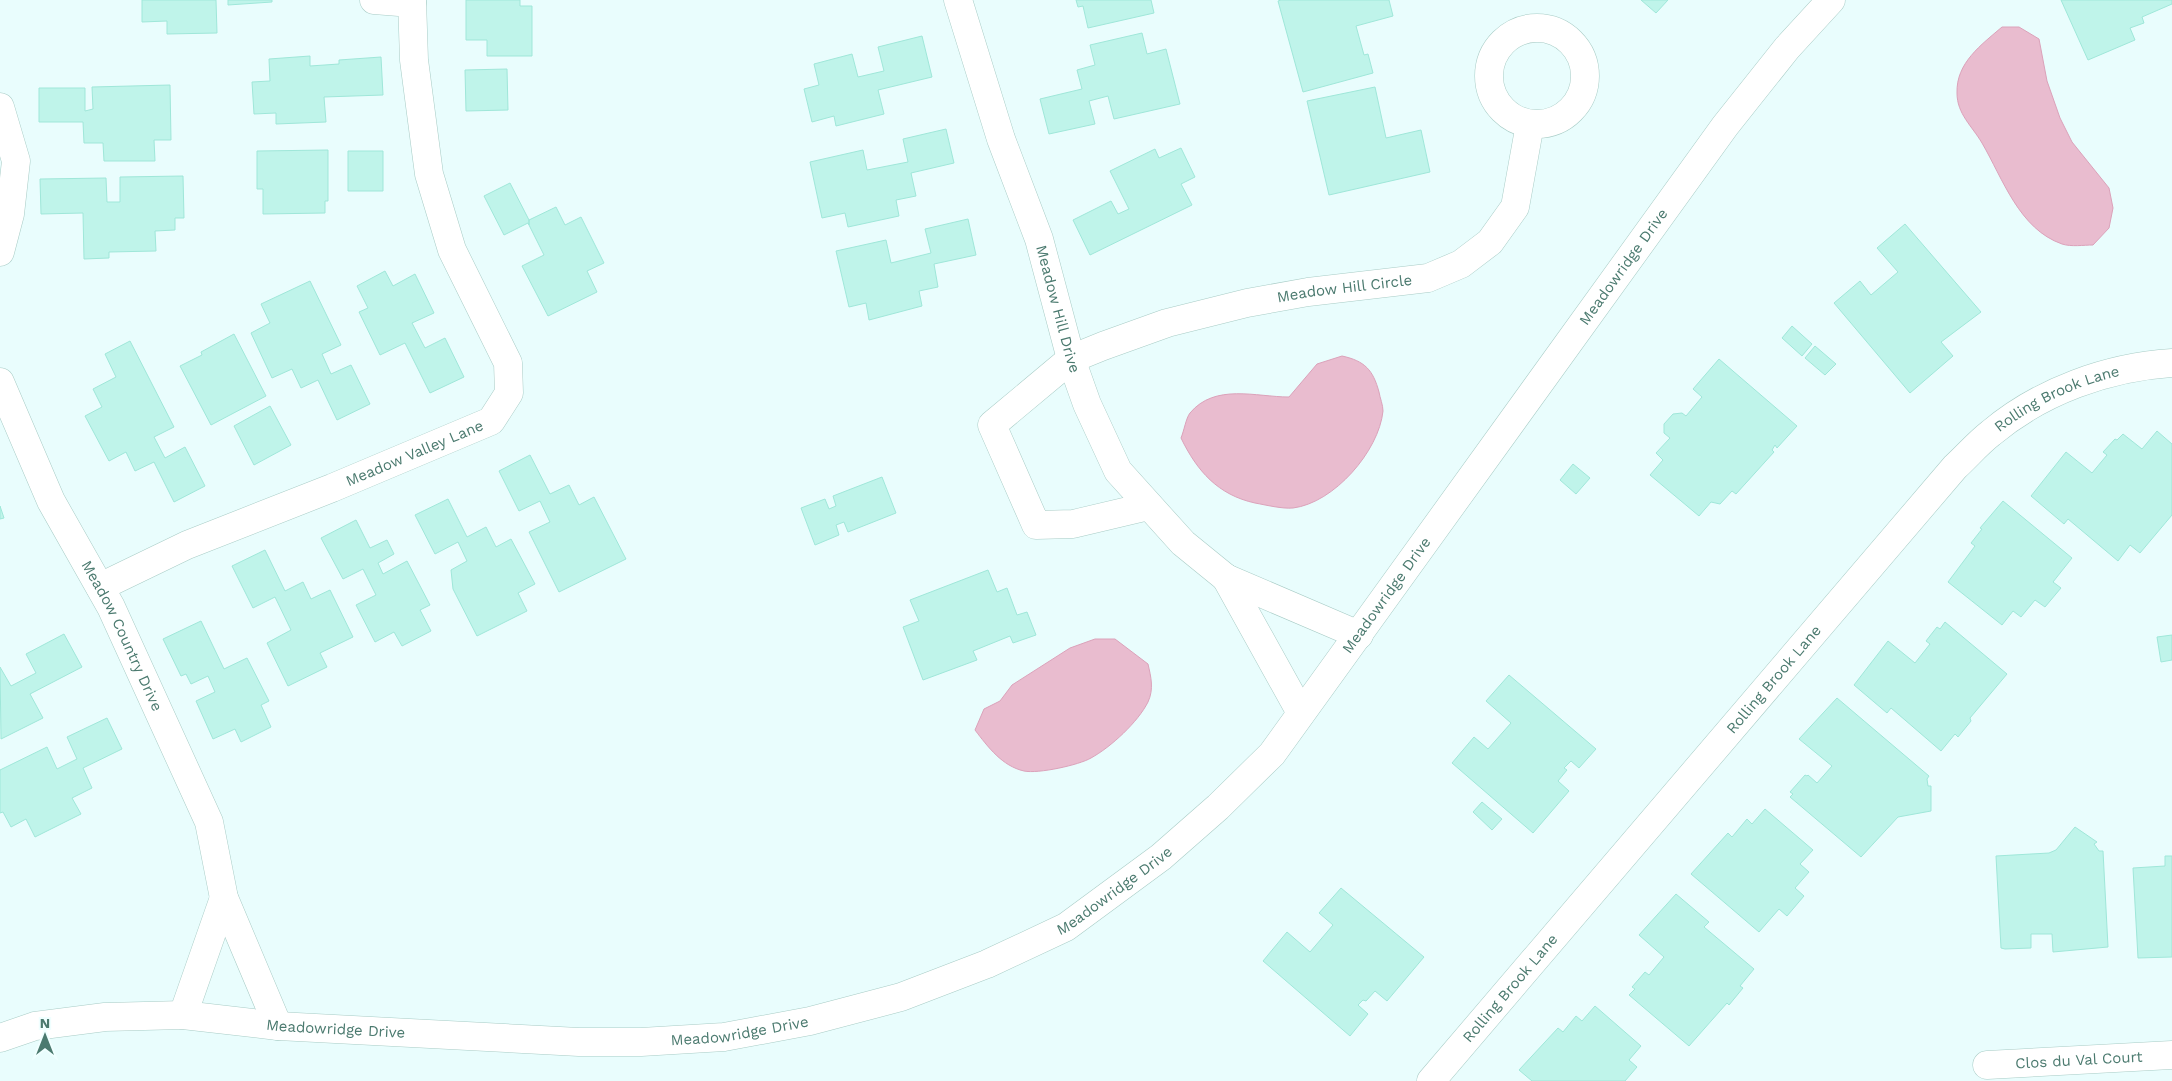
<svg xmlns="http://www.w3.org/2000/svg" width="2172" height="1081" font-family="'Work Sans',sans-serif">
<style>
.water{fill:#e9bccf;stroke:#dba2ba}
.building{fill:#bff4ea;stroke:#9fe7d9}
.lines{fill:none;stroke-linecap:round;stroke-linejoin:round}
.minor-casing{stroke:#a8ccc6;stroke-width:29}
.minor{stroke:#fff;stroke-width:28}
.labels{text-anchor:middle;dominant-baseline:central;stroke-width:4.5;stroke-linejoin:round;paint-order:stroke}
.street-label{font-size:15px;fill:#4b7a6f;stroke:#f0ffff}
</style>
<rect width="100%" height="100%" fill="#e9fdfd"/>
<path class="water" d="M2002 27H2019L2039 39 2047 81 2060 118 2072 142 2109 188 2113 208 2109 228 2093 245C2084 245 2071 247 2062 244 2019 229 2003 179 1982 143 1972 126 1957 114 1957 93 1956 63 1981 45 2002 27Z
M1342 356C1365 361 1373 370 1379 392 1380 398 1383 405 1383 411 1379 451 1334 503 1293 508 1282 509 1266 505 1255 503 1218 495 1197 471 1181 438 1184 431 1186 418 1190 413 1215 383 1256 397 1289 397L1317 364Z
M1095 639H1115L1148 664C1151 677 1154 689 1148 702 1138 722 1111 747 1091 758 1079 765 1038 774 1024 771 1002 766 988 747 975 730L984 709 1000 701 1012 685 1070 648Z"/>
<path class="building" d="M142 0H216L217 33 167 34V21L142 22Z
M228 0H272V2L228 5Z
M466 0H520V6H532V56H487V40H466Z
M1076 0H1151L1154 13 1088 28 1083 6 1078 7Z
M1281 0H1389L1393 16 1356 26 1364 55 1368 54 1373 73 1303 92 1278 1Z
M1641 0H1668L1656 13Z
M2061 0H2172V4L2142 17 2144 23 2130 28 2135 40 2088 60Z
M1142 33 1147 54 1166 49 1180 104 1114 119 1108 96 1089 101 1095 124 1049 134 1040 99 1082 89 1077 70 1095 65 1090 45Z
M922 36 932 77 878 90 884 114 836 126 834 116 812 122 804 89 819 85 814 64 852 54 858 77 884 71 878 47Z
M310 56V66L339 64V60L381 57 383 95 324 97 326 122 276 124V113L254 114 252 82 270 81 269 59Z
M507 69 508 110 466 111 465 70Z
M170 85 171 140H154L155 161H104L103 143H84L83 122H39V88H85V111L93 109 92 87Z
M1375 87 1386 138 1421 130 1430 172 1329 195 1307 101Z
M946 129 954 163 911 173 916 196 896 200 899 216 848 227 845 213 822 218 810 162 863 150 867 170 908 162 903 139Z
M1181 148 1195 177 1181 184 1192 205 1090 255 1073 220 1111 201 1118 214 1129 209 1110 171 1155 149 1159 158Z
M328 150V201H325V213L263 214V189H257V151Z
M348 151H383V191H348Z
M183 176 184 218H175V230L155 231 156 251 109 252V258L84 259 83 213 41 214 40 179 106 178 107 202H120V177Z
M510 183 529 220V225L528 223 504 235 484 196Z
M556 207 565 225 581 217 604 263 587 271 597 292 548 316 522 266 544 255 529 225V220Z
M968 219 976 255 934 264 938 287 919 291 922 306 869 320 866 303 849 307 836 251 886 240 891 263 931 253 925 229Z
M1905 224 1981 312 1941 342 1953 356 1910 393 1834 303 1860 281 1871 295 1898 272 1877 248Z
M385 271 393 286 415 274 434 313 412 323 425 348 445 338 464 377 430 393 405 343 380 355 359 312 368 308 357 286Z
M310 281 341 345 322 354 331 374 351 365 370 404 337 420 318 380 301 388 292 369 272 378 251 333 270 323 261 304Z
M1792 326 1812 344 1802 356 1782 338Z
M234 334 266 396 211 425 180 366 202 355 201 352Z
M130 341 174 427 154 437 165 458 185 447 205 486 174 502 154 462 135 471 126 452 109 461 85 416 102 407 93 389 116 377 105 354Z
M1815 346 1836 364 1825 375 1805 358Z
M1719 359 1797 426 1777 448 1775 445 1772 450 1774 452 1736 494 1732 491 1720 504 1711 502 1699 516 1650 475 1663 460 1656 453 1670 438 1664 433V424L1673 414 1682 413 1686 416 1702 397 1693 389Z
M270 406 291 445 254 465 234 426Z
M2157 431 2172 444V515L2140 553 2130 545 2118 561 2068 519 2064 524 2031 496 2066 452 2092 473 2107 455 2103 452 2115 439 2117 440 2123 434 2142 449Z
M530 455 550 494 569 485 579 505 594 497 626 559 559 592 529 532 550 522 540 501 519 511 499 471Z
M1573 464 1590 478 1576 494 1560 480Z
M882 477 896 513 848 532 844 522 836 525 839 535 815 545 801 508 825 499 829 509 836 506 833 496Z
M448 499 467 537 486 527 496 547 511 539 535 584 518 593 527 611 477 636 453 589 451 570 467 561 458 542 435 554 415 515Z
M2003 501 2072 558 2053 582 2061 588 2045 607 2035 600 2021 617 2013 611 2002 625 1948 582 1975 546 1971 543 1982 529 1980 528Z
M0 506 4 518 0 519Z
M356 520 370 548 387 540 394 554 378 563 383 574 407 561 430 605 420 610 431 631 402 646 394 632 375 642 356 605 376 595 363 569 343 579 321 538Z
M265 550 285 591 303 582 311 599 330 590 353 637 320 653 327 667 288 686 267 643 291 630 275 597 253 608 232 566Z
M988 570 997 592 1007 588 1017 615 1027 612 1036 635 1013 643 1010 636 973 651 977 660 923 680 903 627 919 621 910 600Z
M201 621 224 669 247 658 269 701 261 705 271 727 241 742 235 729 213 739 196 701 215 692 208 676 191 684 186 674 181 676 163 639Z
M1945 622 2007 674 1970 718 1971 721 1958 737 1955 734 1941 751 1891 708 1887 713 1854 685 1888 641 1915 663 1930 644 1926 641 1937 627 1940 629Z
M64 634 82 667 30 694 43 718 1 739 0 667 11 686 36 673 26 654Z
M2172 635V660L2161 662 2157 637Z
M1509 675 1596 749 1579 768 1571 761 1564 768 1567 770 1558 781 1569 791 1533 833 1452 763 1474 737 1488 749 1511 723 1486 701Z
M1837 698 1929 776 1927 779 1928 786H1931V811L1898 817 1861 857 1790 797 1793 794 1790 792 1805 775 1807 776 1808 775 1817 783 1832 766 1799 739Z
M107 718 122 749 83 768 92 788 72 798 81 814 35 837 26 819 11 827 3 812 0 813V770L47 747 57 769 77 759 67 737Z
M1482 802 1502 819 1492 830 1473 812Z
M1765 809 1813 850 1800 864 1809 872 1795 888 1804 896 1787 916 1779 909 1759 932 1691 874 1728 833 1732 837 1747 819 1752 824Z
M2075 827 2097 842 2094 844 2099 851H2103L2108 947 2053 952 2052 934H2031V948L2005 949 2001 948 1996 856 2049 853 2056 850Z
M2165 856H2172V957L2138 958 2133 868 2165 866Z
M1341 888 1424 957 1387 1001 1375 991 1366 1001 1363 1000 1358 1005 1368 1014 1350 1036 1263 961 1287 932 1310 952 1333 925 1319 913Z
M1676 894 1709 922 1704 927 1754 969 1740 986 1743 988 1729 1005 1727 1003 1689 1046 1629 995 1635 989 1632 987 1645 972 1649 975 1664 957 1639 935Z
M1595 1006 1641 1046 1629 1060 1637 1067 1625 1081H1532L1519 1070 1558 1028 1563 1032 1576 1016 1582 1021Z"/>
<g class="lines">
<defs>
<g id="minor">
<path d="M374 0 412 3"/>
<path id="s1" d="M958 0 1001 139 1039 239 1071 359 1087 404 1118 471 1183 543 1226 578 1359 635"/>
<circle cx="1537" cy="76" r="48"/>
<path d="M0 107 16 161 10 214 0 252"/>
<path id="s2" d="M0 382 51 501 111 607 209 822 224 898 278 1026"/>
<path id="s3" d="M1149 506 1073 524 1036 525 992 425 1071 359 1103 346 1167 323 1247 303 1308 292 1428 278 1461 264 1490 242 1515 207 1530 124"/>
<path d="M1226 578 1301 713"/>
<path id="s4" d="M100 587 187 545 332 488 491 421 509 393 508 363 452 250 429 174 414 60 412 0"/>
<path d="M183 1015 224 898"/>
<path id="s5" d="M0 1038 35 1026 105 1017 183 1015 278 1026 579 1042H641L724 1037 810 1021 901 997 987 964 1066 927 1161 857 1218 807 1272 754 1725 126 1787 48 1831 0"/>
<path id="s6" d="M1987 1065 2172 1055"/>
<path id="s7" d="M1431 1081 1955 467C1967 456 1978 443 1991 433 2041 391 2108 367 2172 363"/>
</g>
</defs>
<use href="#minor" class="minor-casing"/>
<use href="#minor" class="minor"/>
</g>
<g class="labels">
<g class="street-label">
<text stroke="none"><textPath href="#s5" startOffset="1959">Meadowridge Drive</textPath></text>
<text stroke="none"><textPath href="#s3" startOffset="611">Meadow Hill Circle</textPath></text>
<text stroke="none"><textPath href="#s1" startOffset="325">Meadow Hill Drive</textPath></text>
<text stroke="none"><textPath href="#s7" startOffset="932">Rolling Brook Lane</textPath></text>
<text stroke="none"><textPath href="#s4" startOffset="342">Meadow Valley Lane</textPath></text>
<text stroke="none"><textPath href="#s5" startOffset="1554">Meadowridge Drive</textPath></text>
<text stroke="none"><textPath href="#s2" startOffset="282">Meadow Country Drive</textPath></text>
<text stroke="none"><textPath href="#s7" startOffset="528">Rolling Brook Lane</textPath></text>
<text stroke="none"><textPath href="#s5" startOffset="1149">Meadowridge Drive</textPath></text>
<text stroke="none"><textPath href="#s7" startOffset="122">Rolling Brook Lane</textPath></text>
<text stroke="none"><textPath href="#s5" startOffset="339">Meadowridge Drive</textPath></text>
<text stroke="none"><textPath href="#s5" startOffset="744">Meadowridge Drive</textPath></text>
<text stroke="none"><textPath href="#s6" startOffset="92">Clos du Val Court</textPath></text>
</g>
</g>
<g transform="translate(45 1036)" stroke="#f0ffff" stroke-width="4" paint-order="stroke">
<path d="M0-4L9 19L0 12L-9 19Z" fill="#4b7a6f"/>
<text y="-8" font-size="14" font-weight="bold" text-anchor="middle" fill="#4b7a6f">N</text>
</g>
</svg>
